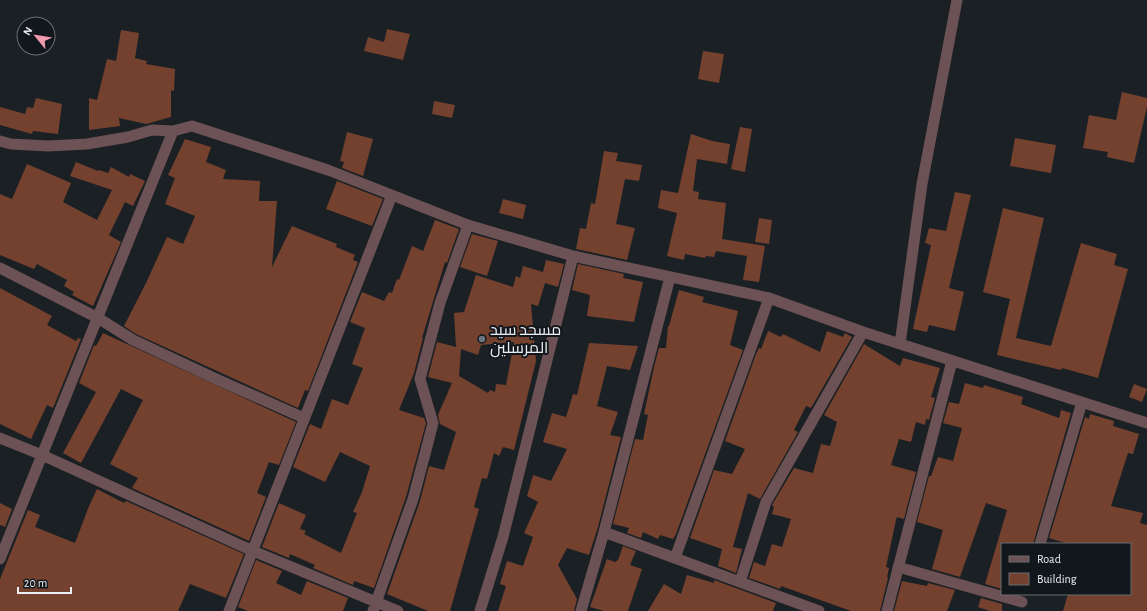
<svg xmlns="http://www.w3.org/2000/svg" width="1147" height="611" font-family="'Alegreya Sans',Cairo,sans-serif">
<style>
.building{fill:#73412e;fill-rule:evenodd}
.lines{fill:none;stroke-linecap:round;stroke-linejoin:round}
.minor{stroke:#6c5254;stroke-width:11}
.worship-dot{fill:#6b7280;stroke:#12171c;stroke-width:1.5}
.labels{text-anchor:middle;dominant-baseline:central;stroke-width:4;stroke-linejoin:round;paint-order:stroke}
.poi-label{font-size:16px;fill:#eaedf1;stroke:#12171c;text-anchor:start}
</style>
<rect width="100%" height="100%" fill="#1b2025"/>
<path class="building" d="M387 29 410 34 403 60 364 51 368 37 384 42Z
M121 30 139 33 135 58 147 61 146 64 175 69 174 91 171 90V117L146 124 119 118 120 126 89 130V98L97 100 107 59 116 61Z
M703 51 724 54 719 83 698 79Z
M1122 92 1147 98V107L1134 163 1107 157 1108 152 1083 148 1089 115 1116 120Z
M36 98 62 104 58 134 33 131 32 134 0 125V107L25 114 27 107 33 108Z
M434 101 455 105 452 118 432 114Z
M740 127 752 129 745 172 731 169Z
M347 132 373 139 363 176 342 168 344 162 340 161Z
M691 134 712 141 730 144 727 164 697 159 693 191 699 192 698 199 726 203 722 241V239L765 246 759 282 743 280 747 256 716 251 714 257 706 256 705 258 685 254 684 260 667 256 677 213 658 208 661 190 678 193Z
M1015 138 1056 145 1051 173 1010 166Z
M185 139 211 147 206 162 226 170 223 179 260 181 259 201H277L272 267 292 226 337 244 336 247 355 255 353 260 358 262 308 391 305 390 298 408 136 334 124 326 146 283 167 237 183 244 195 216 165 204 175 178 168 175Z
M604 151 618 153 616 161 642 165 639 181 625 179 616 224 635 228 627 260 576 249 580 228 586 229 591 203 595 204Z
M76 162 98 171 99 170 108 173 111 167 129 177 130 174 145 181 133 206 125 202 109 235 121 242 93 306 72 295 74 292 64 286 67 280 37 264 34 269 0 255V194L12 199 27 164 71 183 63 202 97 220 112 190 70 176Z
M337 181 383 199 372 226 326 209Z
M955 192 971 195 949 288 964 292 955 331 929 325 927 332 913 329 931 245 925 243 929 228 946 231Z
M503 199 526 205 523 219 499 213Z
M1003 208 1044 218 1016 338 1051 346 1081 243 1117 254 1114 265 1128 269 1098 378 1062 368 1061 370 997 355 1010 299 983 292Z
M759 218 772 220 769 244 755 242Z
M435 220 459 229 447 263 445 262 422 338H423L414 373 399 410 424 418 426 423 406 497 374 588 354 581 353 585 313 568 315 565 290 554 289 558 262 547 279 503 306 515 300 529 306 531 304 534 341 553 357 513 353 512 362 492 370 466 340 452 325 482 293 467 310 424 321 429 332 399 348 405 363 368 352 364 365 328 350 322 362 292 384 301 389 292 392 293 397 279 399 280 412 246 423 251Z
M472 234 498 241 487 276 460 267Z
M546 260 564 264 558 287 545 283 538 306 531 304 536 361 514 450 503 447 499 456 494 453 487 479 482 478 474 507 479 509 450 611H428L387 594 420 501 429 466 444 470 456 432 440 424 438 415 452 383 428 377 437 342 456 347 454 313 464 312 476 275 513 287 516 276 520 278 523 266 543 272ZM514 342 506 385 496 384 495 392 490 390 488 393 459 376 461 349 478 355 481 345Z
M578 264 624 274 623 278 643 282 634 322 587 316 590 295 572 290Z
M0 288 52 316 47 325 76 341 78 338 81 339 53 408 47 405 31 439 0 424Z
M679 290 704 297 702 302 738 311 730 345 743 350 676 534 673 539 660 535 658 539 643 532 641 538 627 533 629 528 613 524 635 439 643 440 648 415 644 414 654 367 659 348H666L668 326H669Z
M768 331 781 337 783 334 820 352 827 331 843 337 845 333 852 337 811 408 806 406 794 430 798 432 760 499 748 493 733 547 742 549 736 573 718 566 722 549 690 538 714 470 732 474 745 449 725 441 756 354 759 348 761 349Z
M103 333 296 422 279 465 269 462 257 493 266 497 249 541 132 488 138 478 110 464 143 400 121 389 81 463 63 453 96 392 79 383 94 345 96 346Z
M589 343 638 346 630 370 607 366 597 406 618 412 610 435 621 437 598 527 589 555 567 548 558 565 577 599 574 611H498L506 586 500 584 507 561 523 566 533 537 524 533 538 502 527 496 533 475 551 481 567 449 543 442 552 413 566 417 573 394 577 395Z
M864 344 900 366 903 358 940 368 931 397 935 398 929 420 926 419 925 425 916 422 911 442 899 439 891 465 916 472 904 519 897 517 896 520 886 567 889 568 887 577 888 578 880 611H851L781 586 780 589 749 578 754 562 765 566 772 544 782 547 791 519 772 514 774 507 772 505 794 468 813 473 821 444 830 446 837 422 824 415Z
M965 383 983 388 984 385 1023 397 1021 404 1059 418 1061 410 1071 413 1033 544H1002V589L985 584 1007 510 986 503 960 577 932 569 943 530 917 522 929 476H931L938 457 953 461 962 428 943 423 949 402 959 404Z
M1134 384 1147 389 1142 402 1129 397Z
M1090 414 1114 421 1113 426 1139 434 1133 454 1128 453 1111 506 1143 513 1140 523 1147 525V611H1063L1068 594H1130V544H1069L1049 538 1085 417 1089 419Z
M97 489 124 503 126 501 244 554 226 598 190 584 178 611H0V579L28 510 40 515 35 527 75 543 89 506Z
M0 503 12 509 5 527 0 525Z
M623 546 636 551 630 565 642 569 628 611H604L590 607 607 559 615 562 618 560Z
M256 560 282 571 276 583 301 595 307 581 348 598 343 611H248L238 607Z
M687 575 714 583V580L776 603 773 611H648L664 584 681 594Z
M902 581 927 586 928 583 955 590 947 611H894Z
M981 598 1002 604V611H990L978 607Z"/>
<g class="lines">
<path class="minor" d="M0 141 11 144 48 146 87 144 128 137 152 130 173 131 192 126 328 170 468 225 573 256 769 298 863 332 1147 423
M0 268 98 318 133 340 214 378 304 418
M900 344 922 184 957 0
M0 438 42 455 253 551 398 611
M604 532 819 611
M1040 544 1082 402
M675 558 769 298
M0 559 173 131
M898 567 1022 602
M740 582 766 502 863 332
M229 611 392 195
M373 611 413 499 425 454 433 423 420 379 440 303 468 225
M480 611 503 537 573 256
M581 611 604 532 670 277
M887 611 952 361"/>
</g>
<circle class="worship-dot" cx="482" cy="339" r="4"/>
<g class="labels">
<g class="poi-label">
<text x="490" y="330">مسجد سيد<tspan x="490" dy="18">المرسلين</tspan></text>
</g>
</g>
<rect x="1001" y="543" width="130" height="52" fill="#12171c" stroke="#686d71"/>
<rect x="1009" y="556" width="20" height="6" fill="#6c5254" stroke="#686d71"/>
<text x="1037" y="563" font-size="12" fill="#eaedf1">Road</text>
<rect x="1009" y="573" width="20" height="12" fill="#73412e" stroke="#686d71"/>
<text x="1037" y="583" font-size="12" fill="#eaedf1">Building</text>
<g transform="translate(36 36) rotate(300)"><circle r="19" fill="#12171c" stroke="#686d71"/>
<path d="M0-3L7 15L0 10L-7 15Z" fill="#f29aae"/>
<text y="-6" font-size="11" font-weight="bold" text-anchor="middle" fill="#eaedf1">N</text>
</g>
<path d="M18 587v6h53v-6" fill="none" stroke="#eaedf1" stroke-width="2"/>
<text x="24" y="587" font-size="12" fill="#eaedf1" stroke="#12171c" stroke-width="3" paint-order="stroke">20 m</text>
</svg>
